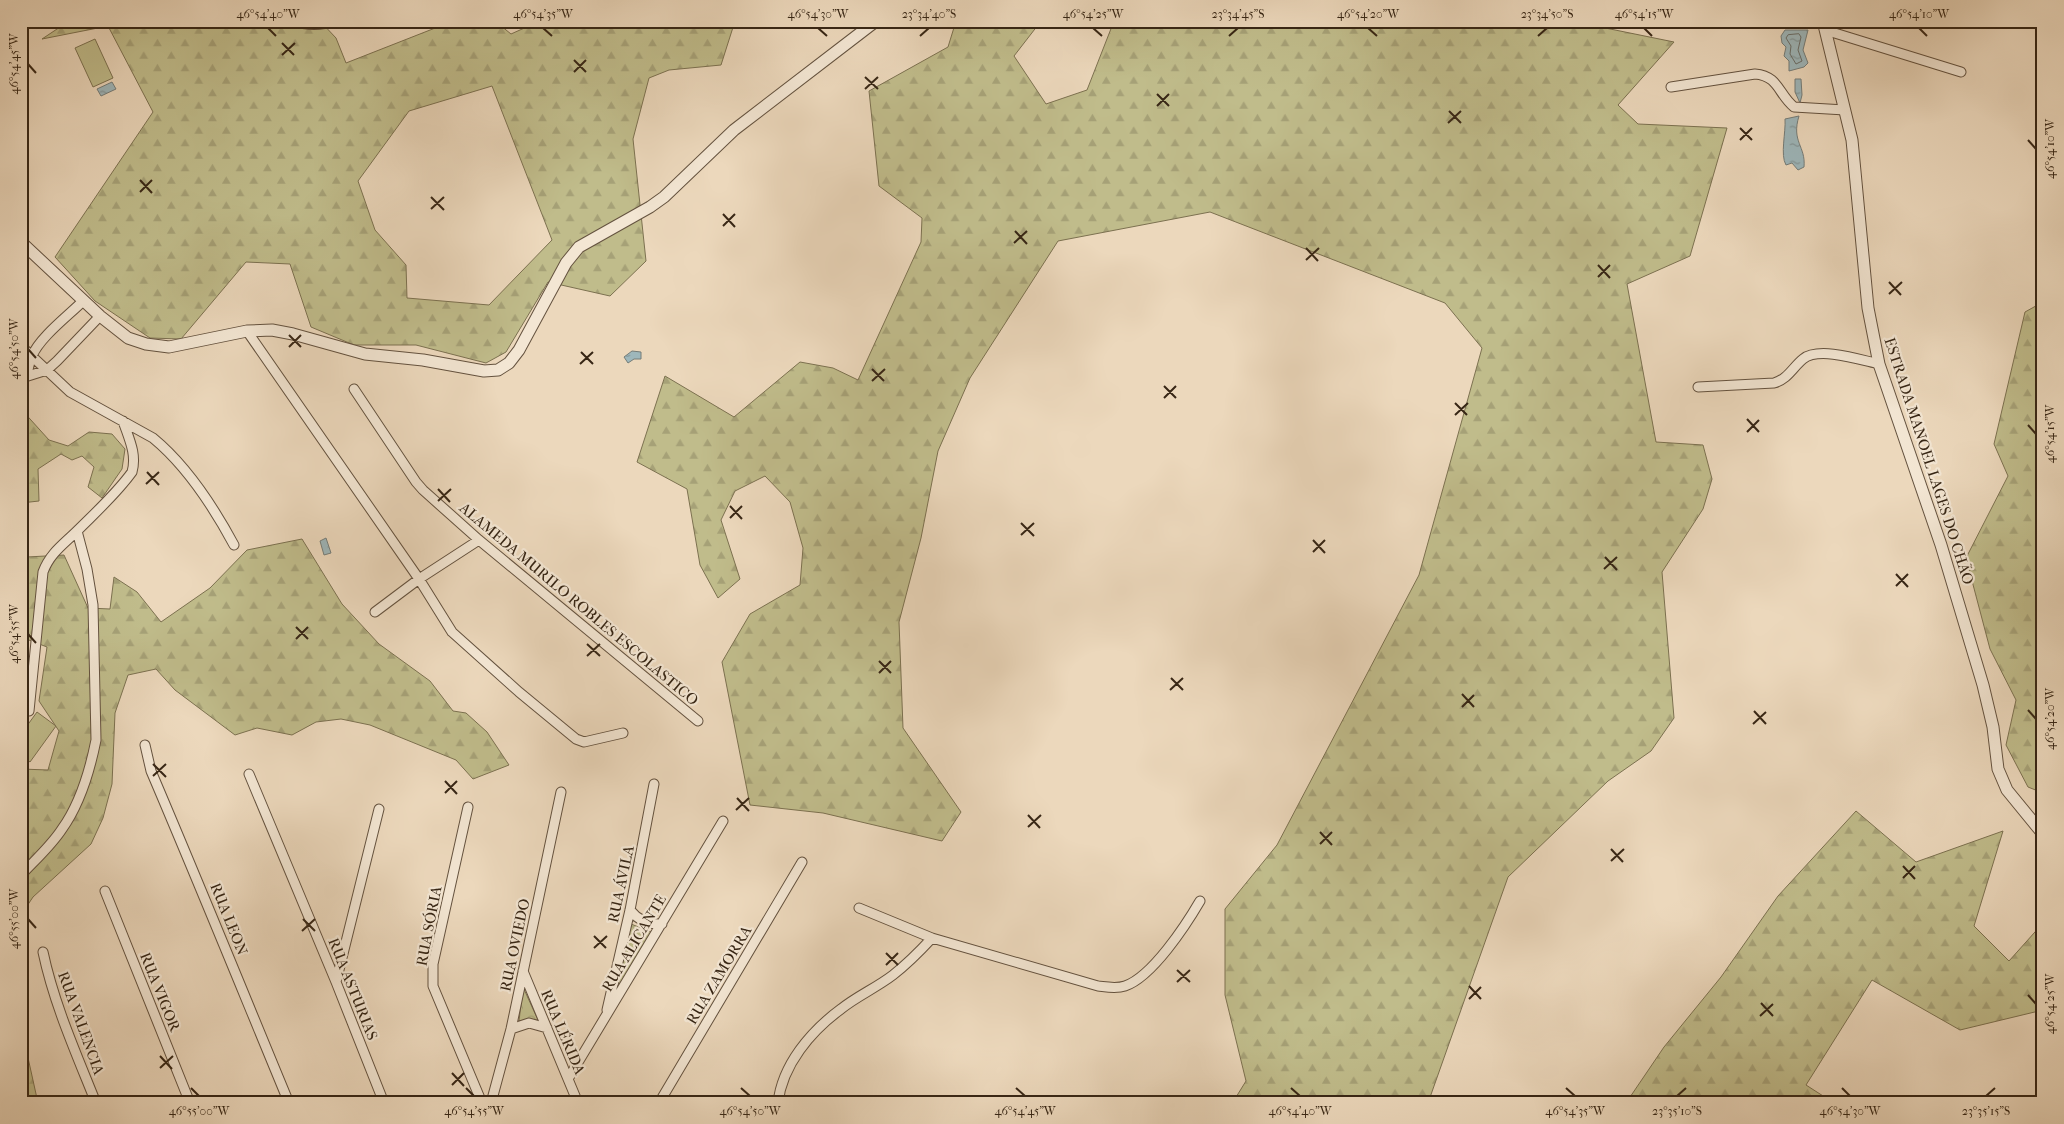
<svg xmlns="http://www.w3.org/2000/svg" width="2064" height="1124" font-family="'IM FELL French Canon',serif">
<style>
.green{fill:#c0bc8b;stroke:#7c7150}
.forest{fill:url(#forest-firs);stroke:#7c7150;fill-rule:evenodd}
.park{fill:url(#park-crowns);stroke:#7c7150}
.water{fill:url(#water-ripples);stroke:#757d79}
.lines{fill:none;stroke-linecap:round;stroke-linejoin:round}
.shore{stroke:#6a6e68;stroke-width:1}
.minor-casing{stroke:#64523f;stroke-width:11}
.tertiary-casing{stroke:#64523f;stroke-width:13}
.minor{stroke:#f3e6d3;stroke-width:9}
.tertiary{stroke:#f3e6d3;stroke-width:11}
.ticks{fill:none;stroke:#372615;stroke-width:2}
.labels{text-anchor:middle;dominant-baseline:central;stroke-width:4.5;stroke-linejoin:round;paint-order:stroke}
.street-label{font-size:15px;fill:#372615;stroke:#f3e6d3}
.neatline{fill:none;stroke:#372615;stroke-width:2}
.ticks-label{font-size:12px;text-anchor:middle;fill:#372615}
</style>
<defs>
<pattern id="forest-firs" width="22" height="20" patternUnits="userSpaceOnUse" patternTransform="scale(1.25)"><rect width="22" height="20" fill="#c0bc8b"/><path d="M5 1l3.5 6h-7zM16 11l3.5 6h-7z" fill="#a6a177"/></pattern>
<pattern id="park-crowns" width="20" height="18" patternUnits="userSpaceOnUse" patternTransform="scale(1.25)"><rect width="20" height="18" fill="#c0bc8b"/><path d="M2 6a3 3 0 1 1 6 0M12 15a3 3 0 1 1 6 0" fill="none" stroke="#a6a177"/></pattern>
<pattern id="water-ripples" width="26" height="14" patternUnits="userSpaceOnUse" patternTransform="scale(1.25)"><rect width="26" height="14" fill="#9eb7bb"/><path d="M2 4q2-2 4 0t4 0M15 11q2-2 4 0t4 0" fill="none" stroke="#829597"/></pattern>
</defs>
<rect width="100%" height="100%" fill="#ecd8bc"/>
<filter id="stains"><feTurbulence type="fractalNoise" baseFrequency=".004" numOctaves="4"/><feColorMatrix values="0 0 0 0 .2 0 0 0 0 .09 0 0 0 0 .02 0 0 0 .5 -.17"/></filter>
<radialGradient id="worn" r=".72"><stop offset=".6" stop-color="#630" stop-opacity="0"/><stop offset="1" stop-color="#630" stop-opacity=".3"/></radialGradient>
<path class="green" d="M95 39 113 78 93 87 75 48Z
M37 712 56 726 30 762 21 755V734Z"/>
<path class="forest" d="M69 21H320L336 38 346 63 453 21H495L511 34 540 21H735L721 65 669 70 649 78 633 139 646 261 610 296 548 282 506 352 486 363 416 345H354L311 327 290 264 246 262 181 339 150 338 95 301 55 257 153 112 108 26 42 39ZM492 86 552 240 489 305 407 298 406 265 375 230 358 181 409 111Z
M956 21H1037L1038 25 1014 56 1046 104 1087 90 1114 21H1571L1674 42 1618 105 1638 124 1727 128 1690 256 1627 284 1656 442 1703 445 1712 479 1703 509 1662 572 1674 718 1651 751 1608 781 1508 877 1428 1103H1196L1197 1100 1233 1102 1246 1081 1225 995V909L1277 845 1419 575 1482 348 1445 303 1210 212 1058 241 970 378 938 451 921 538 899 622 903 728 961 812 942 841 823 813 750 805 722 662 750 614 800 585 803 548 790 502 765 476 735 491 721 520 740 579 718 598 700 565 687 489 637 462 665 376 734 417 800 362 833 368 858 380 921 242 922 218 879 186 869 91 948 47Z
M2043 302V793L2028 787 2006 745 2016 700 1990 649 1966 558 2008 476 1994 444 2025 312Z
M21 409 49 440 68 446 89 432 112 434 125 449 122 469 102 498 88 487 94 467 82 456 72 460 61 454 38 469 39 501 21 503Z
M302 539 342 604 379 644 430 681 453 711 466 713 487 732 509 765 473 779 456 760 370 725 341 719 316 722 292 735 257 728 235 735 175 690 156 669 128 675 115 713 112 784 103 818 91 844 33 897 21 915V769L48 770 59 731 39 701 47 647 21 637V556L27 557 64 555 88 608 110 609 114 577 137 592 161 622 210 588 247 550Z
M1856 811 1916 862 2003 831 1974 926 2009 961 2043 923V1010L1960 1030 1872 980 1806 1085 1834 1103H1626L1664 1047 1721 977 1778 896Z
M21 1026 38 1103H21Z"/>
<path class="park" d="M631 924 651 932 617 989Z
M523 987 538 1020 519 1021Z"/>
<path class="water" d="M1785 30H1808L1803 50 1808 63 1804 67 1789 71V61L1784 56 1786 47 1782 43 1781 36Z
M1795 79H1801L1802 95 1800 103 1795 92Z
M112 82 116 89 101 96 97 89Z
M1799 116C1791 142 1806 146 1804 167L1798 170 1792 163 1786 165C1780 155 1786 132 1785 119Z
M632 351 641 352V359H634L628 363 624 357Z
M326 538 331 553 324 555 320 541Z"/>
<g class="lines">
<path class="shore" d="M1799 34 1801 37 1798 50 1802 61 1796 64 1790 54 1791 46 1786 38 1788 35Z"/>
<defs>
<path id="minor" d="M291 21C305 25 319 27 333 21
M1825 30 1961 72
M1671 87 1755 74C1779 76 1778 94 1794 107L1845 110
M247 331 419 579 452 632 519 692 576 739 584 742 623 733
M21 346 70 392 153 438C187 466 213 506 234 545
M28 376 47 370 57 361 100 316
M21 384C30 373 27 367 32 356 40 337 68 316 83 301
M1698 387 1774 383C1788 379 1793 367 1803 359 1819 346 1861 360 1879 364
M354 389 416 482 423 490 479 540 698 721
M375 612 419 579 479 540
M29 711 43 572C50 553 64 544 78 530 96 512 117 493 132 472 137 454 129 439 123 421
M145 745 151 771C198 881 243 992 289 1103
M249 774 336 982 384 1103
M468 807 433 964V986L482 1103
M21 875C35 860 51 846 62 829 80 804 90 770 96 740L93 605 87 569 77 531
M105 891 190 1103
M859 908 932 938 1098 986C1107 987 1116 989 1125 986 1152 977 1186 925 1200 901
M630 910C638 920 648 925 662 924
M43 952C54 1004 76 1053 96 1103
M523 971 578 1103
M336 982 379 809
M607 1010 630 910 654 784
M511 1029 529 1023 547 1028
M568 1079 723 821
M491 1103 511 1029 561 792
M659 1103 802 862
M778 1103C782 1065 811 1031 841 1009 857 996 876 988 893 975 907 964 920 951 932 938"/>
<path id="tertiary" d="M1823 21 1852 140 1868 308 1879 364 1941 545 1983 685 1993 727 1998 769 2007 790 2043 834
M21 242 100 316 128 338 146 344 169 347 247 331 272 330 293 334 365 354 423 360 484 371 498 370 509 363 519 350 566 263 579 247 650 207 664 197 734 130 876 21"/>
</defs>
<use href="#minor" class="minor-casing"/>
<use href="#tertiary" class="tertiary-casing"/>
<use href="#minor" class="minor"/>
<use href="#tertiary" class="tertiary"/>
</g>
<path class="ticks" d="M268 28 276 36M543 28 552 36M818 28 827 36M1093 28 1102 36M1368 28 1377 36M1644 28 1652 36M1919 28 1927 36M920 36 929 28M1229 36 1238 28M1538 36 1547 28M282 43 294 55M282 55 295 43M574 60 586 72M28 64 36 73M574 72 586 60M865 77 878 89M865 89 878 77M1157 94 1169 106M1157 106 1169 94M1449 111 1461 123M1448 123 1461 111M1740 128 1752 140M1740 140 1752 128M2028 140 2036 149M140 180 152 193M140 192 152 180M431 197 444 210M431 209 444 197M723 214 735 227M723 226 735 214M1015 231 1027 244M1014 243 1027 231M1306 248 1318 261M1306 260 1319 248M1598 265 1610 278M1598 277 1610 265M1889 282 1901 295M1889 294 1902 282M289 335 301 347M289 347 301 335M28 349 36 358M581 352 593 364M580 364 593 352M872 369 884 381M872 381 885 369M1164 386 1176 398M1164 398 1176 386M1455 403 1467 415M1455 415 1468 403M1747 419 1759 432M2028 425 2036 434M1747 432 1759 420M147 472 159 485M146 484 159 472M438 489 450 502M438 501 451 489M730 506 742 519M730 518 742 506M1021 523 1034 536M1021 535 1034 523M1313 540 1325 553M1313 552 1325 540M1605 557 1617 570M1604 569 1617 557M1896 574 1908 587M1896 586 1908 574M296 627 308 639M28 634 36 643M296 639 308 627M587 644 600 656M587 656 600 644M879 661 891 673M879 673 891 661M1171 678 1183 690M1170 690 1183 678M1462 694 1474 707M1462 707 1474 695M2028 710 2036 719M1754 711 1766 724M1753 724 1766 712M153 764 166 777M153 776 166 764M445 781 457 794M445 793 457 781M737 798 749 811M736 810 749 798M1028 815 1040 828M1028 827 1041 815M1320 832 1332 845M1320 844 1332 832M1611 849 1623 862M1611 861 1624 849M1903 866 1915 879M1903 878 1915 866M28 919 36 928M303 919 315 931M302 931 315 919M594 936 606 948M594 948 607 936M886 953 898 965M886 965 898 953M1177 970 1190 982M1177 982 1190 970M1469 986 1481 999M2028 995 2036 1004M1469 999 1481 987M1761 1003 1773 1016M1760 1016 1773 1004M160 1056 172 1069M160 1068 173 1056M452 1073 464 1086M452 1085 464 1073M191 1088 199 1096M466 1088 474 1096M741 1088 750 1096M1016 1088 1025 1096M1291 1088 1300 1096M1566 1088 1575 1096M1842 1088 1850 1096M1677 1096 1686 1088M1986 1096 1995 1088"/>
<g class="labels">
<g class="street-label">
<text transform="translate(1929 461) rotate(72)">ESTRADA MANOEL LAGES DO CHÃO</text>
<text transform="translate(579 604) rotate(40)">ALAMEDA MURILO ROBLES ESCOLASTICO</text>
<text transform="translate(621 884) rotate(-78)">RUA ÁVILA</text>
<text transform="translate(229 919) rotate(68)">RUA LEON</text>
<text transform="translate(429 926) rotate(-79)">RUA SÓRIA</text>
<text transform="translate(634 943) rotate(-59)">RUA ALICANTE</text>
<text transform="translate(515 945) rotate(-78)">RUA OVIEDO</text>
<text transform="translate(719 975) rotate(-59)">RUA ZAMORRA</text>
<text transform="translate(353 989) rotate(68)">RUA ASTURIAS</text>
<text transform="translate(160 992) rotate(68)">RUA VIGOR</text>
<text transform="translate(81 1023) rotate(70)">RUA VALENCIA</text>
<text transform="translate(563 1032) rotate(67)">RUA LÉRIDA</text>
</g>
</g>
<rect width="2064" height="1124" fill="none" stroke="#ecd8bc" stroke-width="55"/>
<rect x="28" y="28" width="2008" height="1068" class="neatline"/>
<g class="ticks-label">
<text x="268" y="18">46°54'40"W</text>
<text x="543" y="18">46°54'35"W</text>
<text x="818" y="18">46°54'30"W</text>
<text x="929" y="18">23°34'40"S</text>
<text x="1093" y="18">46°54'25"W</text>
<text x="1238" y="18">23°34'45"S</text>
<text x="1368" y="18">46°54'20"W</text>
<text x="1547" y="18">23°34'50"S</text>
<text x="1644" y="18">46°54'15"W</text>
<text x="1919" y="18">46°54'10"W</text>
<text transform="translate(14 64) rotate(-90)" y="4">46°54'45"W</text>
<text transform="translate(2050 149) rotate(-90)" y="4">46°54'10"W</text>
<text transform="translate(14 349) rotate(-90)" y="4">46°54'50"W</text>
<text transform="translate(2050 434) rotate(-90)" y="4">46°54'15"W</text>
<text transform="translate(14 634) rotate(-90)" y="4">46°54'55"W</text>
<text transform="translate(2050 719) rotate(-90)" y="4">46°54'20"W</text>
<text transform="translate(14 919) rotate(-90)" y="4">46°55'00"W</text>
<text transform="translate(2050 1004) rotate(-90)" y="4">46°54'25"W</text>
<text x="199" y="1115">46°55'00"W</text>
<text x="474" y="1115">46°54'55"W</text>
<text x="750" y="1115">46°54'50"W</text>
<text x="1025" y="1115">46°54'45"W</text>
<text x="1300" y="1115">46°54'40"W</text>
<text x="1575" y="1115">46°54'35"W</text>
<text x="1677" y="1115">23°35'10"S</text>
<text x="1850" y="1115">46°54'30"W</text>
<text x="1986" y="1115">23°35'15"S</text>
</g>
<rect width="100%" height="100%" filter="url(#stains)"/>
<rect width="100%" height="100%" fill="url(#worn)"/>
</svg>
